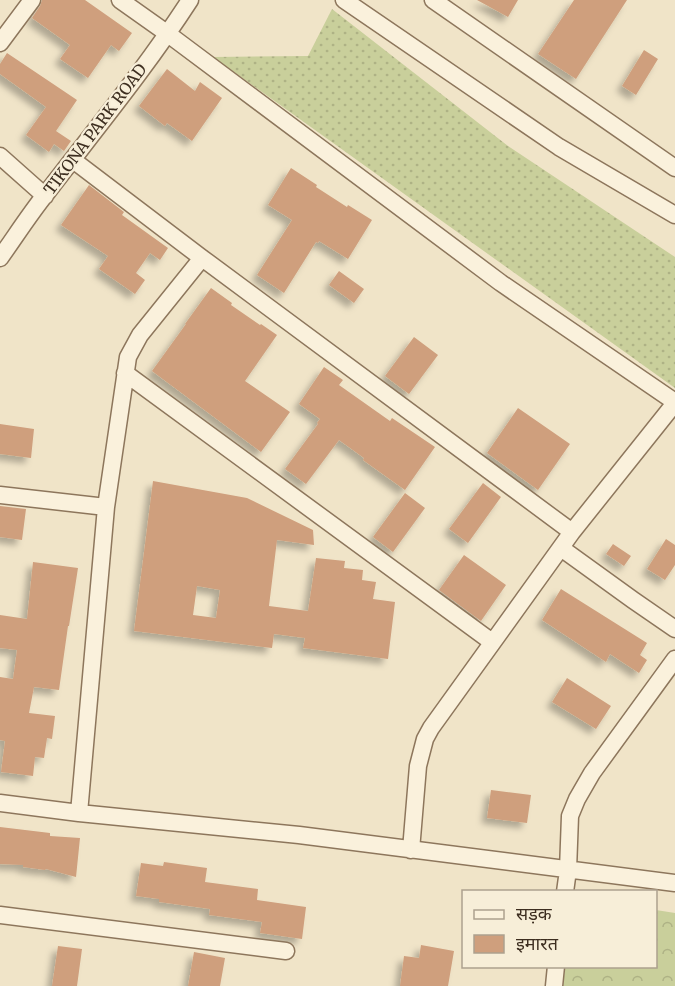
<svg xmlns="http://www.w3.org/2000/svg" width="675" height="986" font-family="Merriweather,'Noto Sans Devanagari',serif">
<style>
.grass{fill:url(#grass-dots)}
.park{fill:url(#park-crowns)}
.building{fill:#cf9f7d;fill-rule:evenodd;filter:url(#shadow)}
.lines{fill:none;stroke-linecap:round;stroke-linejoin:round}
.minor-casing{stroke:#8d765c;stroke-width:19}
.minor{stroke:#faf1dc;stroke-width:16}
.labels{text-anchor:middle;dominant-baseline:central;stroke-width:4.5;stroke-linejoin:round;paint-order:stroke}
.street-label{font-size:16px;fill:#3d2e20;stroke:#f7eed8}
</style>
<defs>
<pattern id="grass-dots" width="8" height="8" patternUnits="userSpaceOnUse" patternTransform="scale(1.5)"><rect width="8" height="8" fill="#c9cf9b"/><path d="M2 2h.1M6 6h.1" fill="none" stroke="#aeb285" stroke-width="1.8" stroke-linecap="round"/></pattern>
<pattern id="park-crowns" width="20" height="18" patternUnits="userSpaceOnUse" patternTransform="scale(1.5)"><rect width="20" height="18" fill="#c9cf9b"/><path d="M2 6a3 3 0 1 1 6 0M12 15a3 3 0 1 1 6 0" fill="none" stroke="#aeb285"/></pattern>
<filter id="shadow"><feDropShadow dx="-5.5" dy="5.5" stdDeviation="3" flood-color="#0004"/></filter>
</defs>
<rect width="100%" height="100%" fill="#f0e4c8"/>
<path class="grass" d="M332 9 508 146 675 257V388L213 57 308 56Z"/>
<path class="park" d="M656 910 675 913V986H563L565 967 656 966Z"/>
<path class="building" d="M42 0H85L132 33 119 51 111 45 88 78 60 59 70 45 32 18 40 6Z
M477 0H518L508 17Z
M574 0H627L576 79 538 54Z
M644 50 658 59 636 95 622 86Z
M7 53 77 100 56 131 71 141 64 151 54 144 49 152 26 135 46 107 0 74V64Z
M167 69 195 91 200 82 222 98 192 141 167 123 165 126 139 106Z
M291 168 317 185 316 187 347 207 348 205 372 220 348 259 319 241 318 243 316 242 284 293 257 275 292 220 268 205Z
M89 185 124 212 122 215 168 248 160 260 150 253 136 273 145 280 135 294 99 269 108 256 61 225Z
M339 271 364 289 354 303 329 285Z
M211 288 232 303 231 305 260 325 261 324 277 335 245 381 290 412 261 452 152 371 186 324H185Z
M414 337 438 355 409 394 385 376Z
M324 367 343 380 339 385 390 421 392 418 435 447 405 490 363 460 364 458 339 440 306 484 285 469 318 424 317 423 320 419 299 404Z
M518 408 570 444 538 490 487 453Z
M0 424 34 429 31 458 0 454Z
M153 481 247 498 313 530 314 545 277 540 269 606 308 611 316 558 345 561 344 568 363 570 362 580 376 582 373 599 395 602 388 659 303 648 305 638 274 634 272 648 134 631ZM197 586 220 590 216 618 193 615Z
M483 483 501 497 468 543 449 529Z
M405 493 425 508 393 552 373 537Z
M0 506 26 509 22 540 0 537Z
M666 539 675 545V565L665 580 647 569Z
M613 544 631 556 624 566 606 554Z
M464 555 506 585 481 621 439 590Z
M33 562 78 568 69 626H68L59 690 34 687 29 713 55 716 52 739 47 738 44 758 35 757 33 776 1 772 5 741 0 740V677L13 679 17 650 0 648V615L27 619Z
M561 589 647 643 640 655 647 660 639 673 610 654 606 662 542 620Z
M567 678 611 706 596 729 552 702Z
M491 790 531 795 527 823 487 818Z
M0 827 50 833V836L80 838 76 877 46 869 45 870 23 867V865L0 864Z
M164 862 207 868 205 882 258 889 257 900 306 907 302 939 260 933 262 922 209 915 210 909 159 902V899L136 896 141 863 163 866Z
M421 945 454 951 448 986H400L404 956 419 958Z
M58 946 82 949 77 986H52Z
M194 952 225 958 220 986H188Z"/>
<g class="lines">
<defs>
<path id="minor" d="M120 0 168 34 501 283 675 402
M344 0 559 147 675 215
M433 0 675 168
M0 43 32 0
M0 156 45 196
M73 160 202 258 572 532
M0 258C15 237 29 215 45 195 94 131 146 68 190 0
M125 373 492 642
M0 495 106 507
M561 548 633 600 675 629
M0 803 79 813 299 835 675 883
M79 813 106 507 128 357 140 335 202 258
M411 850 418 766 425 739 431 728 572 532 675 403
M565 892 568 870 570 816 577 799 592 773 675 659
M0 915 286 951
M554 986 556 966"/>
</defs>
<use href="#minor" class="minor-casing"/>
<use href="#minor" class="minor"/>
</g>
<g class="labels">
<g class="street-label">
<text transform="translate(95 129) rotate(-53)">TIKONA PARK ROAD</text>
</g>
</g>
<rect x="462" y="890" width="195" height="78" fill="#f7eed8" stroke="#ada18e" stroke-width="1.5"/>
<rect x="474" y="910" width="30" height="9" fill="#faf1dc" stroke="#ada18e" stroke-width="1.5"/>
<text x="516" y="920" font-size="18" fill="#3d2e20">सड़क</text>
<rect x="474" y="935" width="30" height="18" fill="#cf9f7d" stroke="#ada18e" stroke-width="1.5"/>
<text x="516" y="950" font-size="18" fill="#3d2e20">इमारत</text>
</svg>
